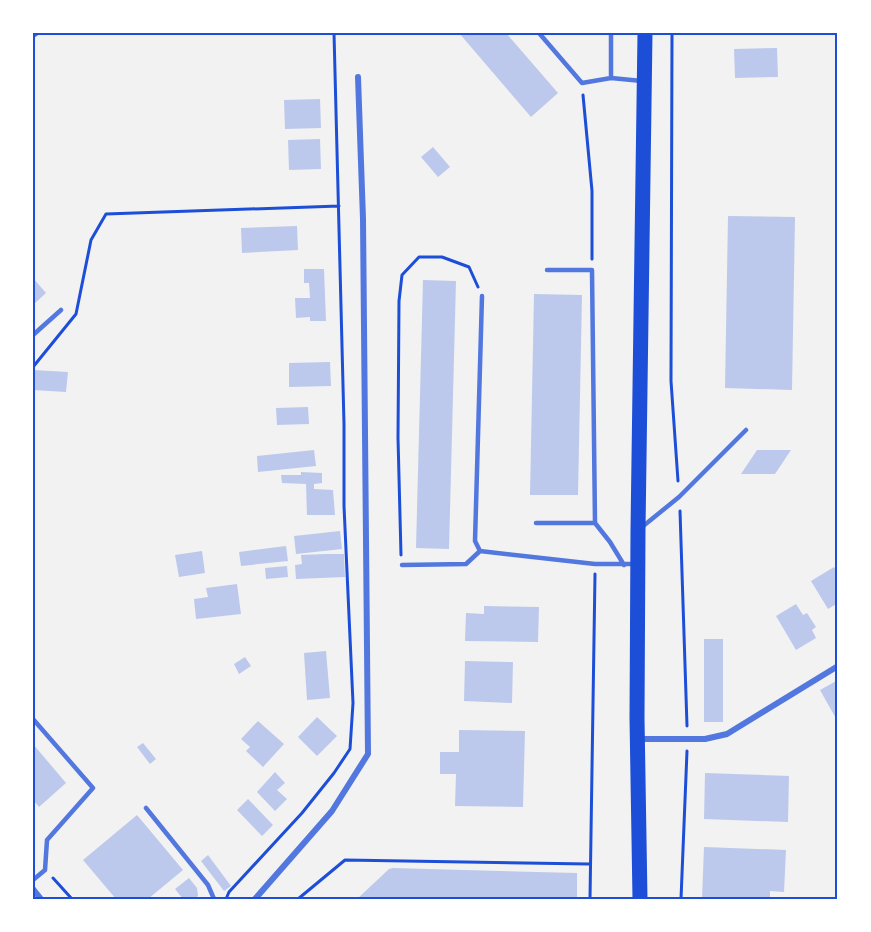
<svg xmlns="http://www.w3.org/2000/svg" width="871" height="932" font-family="'IBM Plex Serif',serif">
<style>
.building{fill:#bdc9ec}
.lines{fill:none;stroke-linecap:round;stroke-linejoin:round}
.path{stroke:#1d4ed8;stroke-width:3}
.service{stroke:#5277de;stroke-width:4.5}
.minor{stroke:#5277de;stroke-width:6}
.primary{stroke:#1d4ed8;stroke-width:15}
.neatline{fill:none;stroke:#1d4ed8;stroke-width:2}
</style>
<rect width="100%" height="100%" fill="#f2f2f2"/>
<path class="building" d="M459 33H506L558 93 531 117Z
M777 48 778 77 735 78 734 49Z
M320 99 321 128 285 129 284 100Z
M320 139 321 169 289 170 288 140Z
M433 147 450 167 438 177 421 157Z
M728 216 795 217 792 390 725 388Z
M297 226 298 250 242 253 241 228Z
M304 269H324L326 321H310V317L296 318 295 298H310L309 283H304Z
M33 278 46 293 33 305Z
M423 280 456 281 449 549 416 548Z
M534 294 582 295 578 495H530Z
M330 362 331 386 289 387V363Z
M33 370 68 372 66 392 33 390Z
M308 407 309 424 277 425 276 408Z
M314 450 316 466 258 472 257 456Z
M757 450H791L775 474H741Z
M301 472 322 473V483L314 484V489L333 490 335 515H307L306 484 282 483 281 475H301Z
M340 531 342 549 296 554 294 536Z
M286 546 288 561 241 566 239 552Z
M202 551 205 573 179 577 175 555Z
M325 554H344L345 577 296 579 295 565 302 564 301 555Z
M287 566 288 577 266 579 265 568Z
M834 567 838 574V603L828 609 811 581Z
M237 584 241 614 196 619 194 599 208 597 206 588Z
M796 604 803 615 807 613 816 627 812 630 816 638 796 650 776 616Z
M484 606 539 607 538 642 465 641 466 613 484 614Z
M704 639H723V722H704Z
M326 651 330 698 307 700 304 653Z
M245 657 251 666 239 674 234 664Z
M465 661 513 662 512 703 464 701Z
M838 680V722L820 690Z
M317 717 337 736 317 756 298 737Z
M258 721 284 744 263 767 246 751 250 747 241 739Z
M459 730 525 731 523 807 455 806 456 774H440V752H459Z
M143 743 156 759 150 764 137 747Z
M33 744 66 783 39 807 33 800Z
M275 772 285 783 277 790 287 799 275 811 257 792Z
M705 773 789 776 788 822 704 819Z
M248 799 273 825 262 836 237 810Z
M137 815 183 870 148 899H116L83 860Z
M704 847 786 850 784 892 770 891V899H702Z
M208 855 231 886 224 891 201 861Z
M393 868 577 873V899H357L389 869Z
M189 878 197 888 198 896 194 899H183L175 889Z"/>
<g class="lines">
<path class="path" d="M672 33 671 381 678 481
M583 95 592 191V259
M33 367 76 314 91 240 106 214 339 206
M680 511 687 726
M401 555 398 438 399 301 402 275 419 257H442L469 267 478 287
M53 878 72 899
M226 899 229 892 302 813 334 773 350 749 353 703 344 506V424L334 33
M298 899 345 860 589 864
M590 899 595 574
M681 899 687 751"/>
<path class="service" d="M539 33 582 83 611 78 642 81
M611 78V33
M547 270H592L595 523
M482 296 475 541 480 551 595 564H636
M33 335 61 310
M536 523H595L610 542 624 565
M642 527 679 497 746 430
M402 565 466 564 480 551
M33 719 93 788 47 840 45 870 33 880
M146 808 208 885 214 899"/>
<path class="minor" d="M33 35 36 33
M639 739H705L727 734 838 666
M33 889 41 899
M255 899 332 811 368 754 363 219 358 77"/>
<path class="primary" d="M640 899 637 718 638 530 645 33"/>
</g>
<rect width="871" height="932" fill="none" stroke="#ffffff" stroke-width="69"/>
<rect x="34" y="34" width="802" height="864" class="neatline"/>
</svg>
